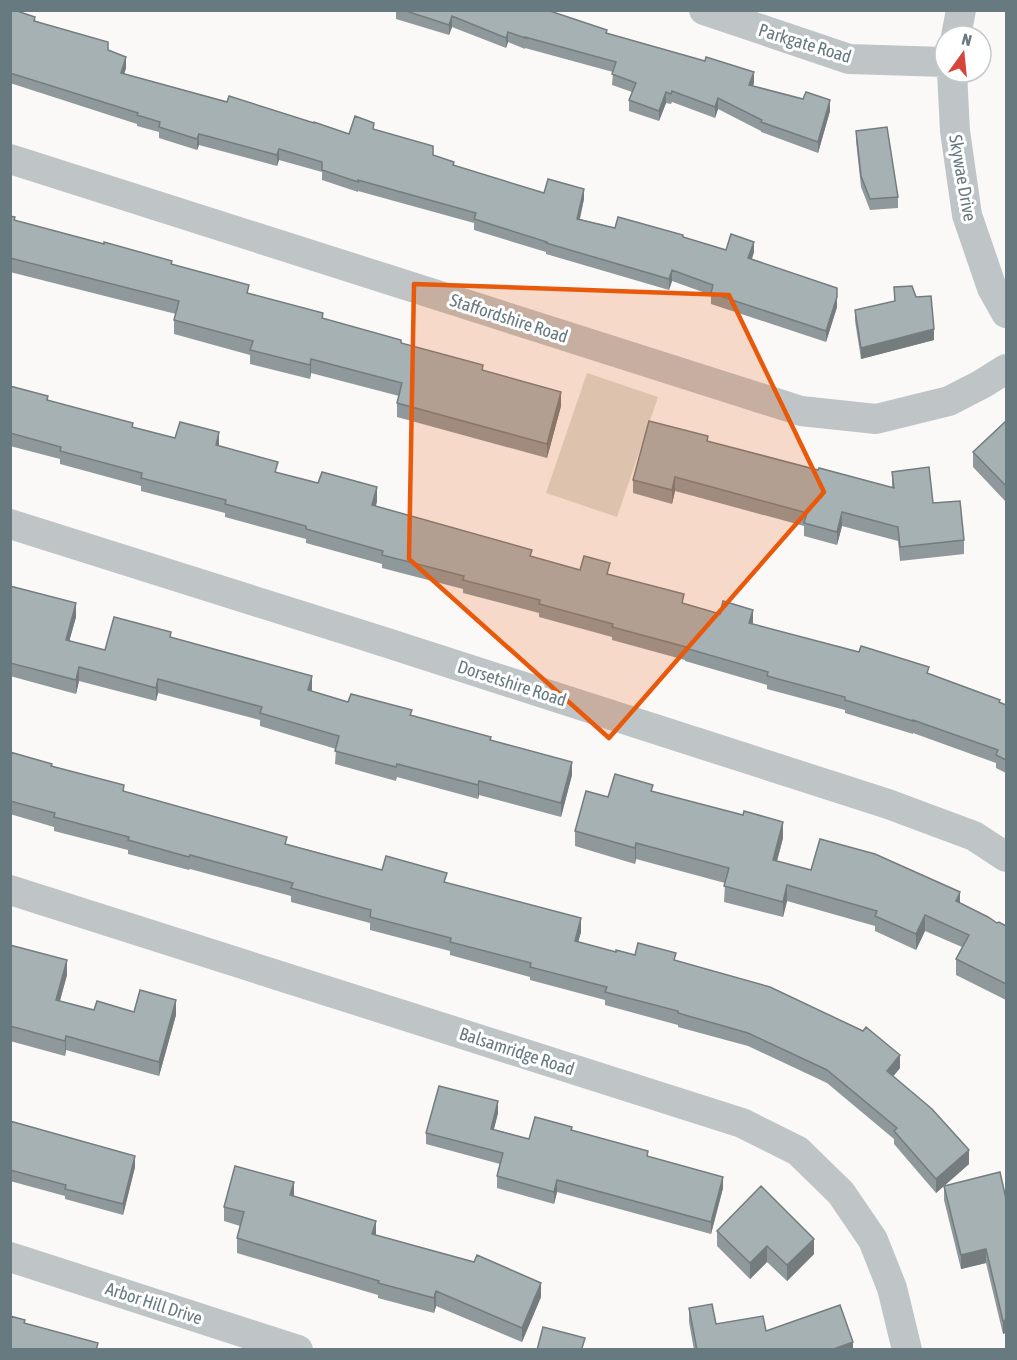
<svg xmlns="http://www.w3.org/2000/svg" width="1017" height="1360" font-family="'Asap Condensed',sans-serif">
<style>
.green{fill:#dbded7}
.lines{fill:none;stroke-linecap:round;stroke-linejoin:round}
.minor{stroke:#bfc5c7;stroke-width:30}
.wall{fill:#8f989b}
.shaded-wall{fill:#747c7e}
.building{fill:#a6b1b4;stroke:#747c7e;stroke-width:1.5}
.marked{fill:#e8590c;fill-opacity:0.2;stroke:#e8590c;stroke-width:4.5;stroke-linejoin:round}
.labels{text-anchor:middle;dominant-baseline:central;stroke-width:6;stroke-linejoin:round;paint-order:stroke}
.street-label{font-size:18px;fill:#667a80;stroke:#fff}
</style>
<rect width="100%" height="100%" fill="#faf9f8"/>
<path class="green" d="M587 373 658 397 617 517 546 493Z"/>
<g class="lines">
<path class="minor" d="M704 10 849 59 945 62
M956 36 961 10
M952 72 955 131 967 215 992 288 1006 313
M10 159 801 411 876 419 949 401 982 384 1006 369
M10 524 375 639 888 804 974 836 1006 857
M10 890 742 1123 798 1151 841 1193 873 1240 892 1288 907 1350
M10 1257 298 1350"/>
</g>
<path class="wall" d="M10 10 108 50 126 68 124 74 349 134 374 130 454 166 544 193 584 199 580 219 615 228 683 237 726 250 754 252 752 259 837 307 826 342 711 304V295L672 281 669 290 546 254V252L474 230V223L358 191V192L322 180V172L279 160 277 166 199 145 197 150 159 138V132L137 126V124L10 83Z
M396 10H547L607 33 754 83 753 86 830 111 818 153 761 132V131L718 109 715 118 672 102 671 104 666 103 659 121 629 111V100L632 92 612 85 613 72 525 48V49L508 42 506 48 452 27 449 35 396 19Z
M856 131 898 197V208L870 210 861 187 856 141Z
M10 216 15 221 172 264 249 294 323 319 401 343 483 370 561 406 547 458 397 417V403L399 396 311 373 310 379 250 364V355L174 334V320L176 314 10 272Z
M894 287 916 297 934 340 861 359 855 321V310L894 301Z
M10 386 48 401 133 427 175 438 219 446 278 473 377 501 376 506 532 557 580 570 610 574 684 604 929 674 1006 705V773L996 768V763L913 733V734L845 713V710L767 689V685L685 661V660L612 640V637L539 617V613L463 593V589L382 568V564L306 543V539L225 517V513L141 491V486L60 464V459L10 446Z
M1006 421V502L973 467V452Z
M708 441 818 470 892 488V472L933 503 964 540V554L900 561 898 541 842 526 837 545 804 536V526L675 491 672 504 633 493V480Z
M10 586 76 617 69 641 105 650 171 637 312 689 311 691 348 702 412 715 491 740 572 775 561 817 479 795 478 799 397 777 396 781 335 764 336 749 260 726V720L158 693 156 701 79 681 76 694 10 676Z
M10 752 124 791 287 844 382 870 447 883 581 932 578 942 616 952 676 960 900 1068 893 1076 969 1164 944 1186 1006 1199 1003 1334 986 1263 961 1269 944 1200V1186L936 1193 894 1144V1139L827 1083 748 1046 678 1027V1025L605 1005V1000L530 980V977L450 955V951L370 930V923L291 902V896L190 869 189 870 128 854V850L54 831V827L10 814Z
M653 791 783 838 777 861 811 870 960 903 997 923 1006 926V1000L956 975V959L962 947 925 931 916 950 875 931V926L787 901 783 917 724 902 725 883 636 859 635 864 575 846V831L608 797Z
M10 945 67 975 60 1001 94 1010 176 1015 159 1076 66 1050 65 1056 10 1041Z
M498 1113 494 1129 529 1139 572 1130 648 1157 723 1188 711 1234 557 1192 554 1204 497 1188V1176L500 1164 426 1144V1133Z
M10 1121 135 1167 123 1215 65 1199V1196L10 1181Z
M294 1196 376 1235 541 1297 522 1342 436 1306 434 1313 378 1298V1295L237 1253V1238L240 1226 224 1221V1207Z
M717 1231 814 1254 787 1281 767 1262 750 1279 717 1246Z
M689 1308 716 1324 766 1331 853 1350H694L689 1322Z"/>
<path class="shaded-wall" d="M452 16V27L449 35V25Z
M508 32V42L506 48V38Z
M126 57V68L121 84V73Z
M754 72V83L749 96V85Z
M666 92V103L659 121V111Z
M718 98V109L715 118V107Z
M830 100V111L818 153V142Z
M199 134V145L197 150V139Z
M279 149V160L277 166V155Z
M584 189V199L577 229V219Z
M754 242V252L748 269V258Z
M672 270V281L669 290V279Z
M837 297V307L826 342V331Z
M934 329V340L861 359V348Z
M311 359V373L310 379V365Z
M561 392V406L547 458V444Z
M219 432V445H216Z
M675 477V491L672 504V490Z
M377 487V501L372 518V505Z
M842 512V526L837 545V532Z
M76 603V617L66 653V640Z
M753 610V623L749 636V623Z
M79 667V681L76 694V680Z
M312 676V689L308 704V690Z
M158 679V693L156 701V688Z
M572 762V775L561 817V803Z
M479 781V795L478 799V785Z
M783 822V838L773 876V860Z
M636 843V859L635 864V848Z
M787 885V901L783 917V902Z
M960 892V907L956 901Z
M925 915V931L916 950V934Z
M581 918V932L575 954V941Z
M67 960V975L56 1014V1000Z
M176 1000V1015L159 1076V1062Z
M66 1036V1050L65 1056V1041Z
M900 1055V1068L887 1084V1071Z
M498 1101V1113L491 1140V1129Z
M969 1150V1164L936 1193V1179Z
M135 1156V1167L123 1215V1204Z
M723 1177V1188L711 1234V1222Z
M557 1180V1192L554 1204V1192Z
M294 1182V1197L290 1195Z
M376 1221V1235L372 1234Z
M814 1239V1254L787 1281V1265Z
M767 1246V1262L750 1279V1263Z
M986 1249V1263L961 1269V1255Z
M541 1283V1297L522 1342V1328Z
M436 1291V1306L434 1313V1298Z
M1006 1320V1333L1003 1334V1321Z
M853 1342V1350H831Z"/>
<path class="building" d="M10 10H14L35 17 34 21 108 42V50L126 57 121 73 227 102 229 96 314 123V122L349 134 355 116 374 123 373 129 433 146V155L454 162 453 165 544 193 548 179 584 189 577 219 615 228 618 217 683 235V237L726 250 731 234 754 242 748 258 837 288V297L826 331 711 293 713 285 672 270 669 279 546 243 547 242 474 219 476 213 358 180V182L322 170V162L279 149 277 155 199 134 197 139 159 127 160 122 137 115 138 113 10 73Z
M403 10H547L607 30 606 33 705 61 706 57 754 72 749 85 803 99 806 92 830 100 818 142 761 122 762 120 718 98 715 107 672 91 671 94 666 92 659 111 629 100 636 83 612 74 616 62 525 37V38L508 32 506 38 452 16 449 25Z
M887 127 898 197 870 199 861 176 856 131Z
M10 216 15 217 14 220 104 244V242L172 261 171 264 249 285 247 293 323 313 322 318 401 340V343L483 365 482 370 561 392 547 444 397 403 402 383 311 359 310 365 250 350 253 341 174 320 179 301 10 258Z
M912 286 916 297 931 296 934 329 861 348 855 310 895 301 894 287Z
M10 386 48 396 47 400 133 423 132 427 175 438 180 422 219 432 216 445 278 462 275 472 318 483 322 472 377 487 372 505 532 550 530 556 580 570 584 556 610 563 607 574 684 594 682 603 720 614 723 601 753 610 749 623 859 652 861 646 929 667 927 673 1000 700 999 702 1006 705V760L996 755 998 750 913 720V721L845 700V697L767 676 768 672 685 648 686 647 612 627 613 624 539 604 540 600 463 580 464 576 382 555 383 551 306 529V526L225 504 226 500 141 478 142 473 60 451 61 447 10 433Z
M649 421 708 436 707 441 818 470 819 468 894 488 892 472 929 467 933 503 960 501 964 540 900 547 898 527 842 512 837 532 804 523 807 513 675 477 672 490 633 480Z
M1006 421V486L973 452Z
M10 586 76 603 66 640 105 650 114 617 171 632 170 637 312 676 308 690 348 702 351 694 412 710 410 715 491 737 490 740 572 762 561 803 479 781 478 785 397 764 396 767 335 751 339 736 260 713 262 707 158 679 156 688 79 667 76 680 10 663Z
M10 752 52 764 51 766 124 785 123 791 287 837 285 844 382 870 386 856 447 873 444 882 581 918 575 941 616 952V950L635 955 638 943 676 953 674 960 770 987 863 1031 866 1027 900 1055 887 1071 932 1109 969 1150 936 1179 894 1131 897 1128 827 1070 748 1033 678 1013V1011L605 992 607 987 530 967 531 963 450 942 451 938 370 917 371 910 291 888 293 883 190 855 189 857 128 840 129 837 54 817 55 813 10 801Z
M615 774 653 785 651 791 743 815 744 811 783 822 773 860 811 870 820 839 875 854 960 892 956 901 988 917 997 923 999 922 1006 926V984L956 959 969 935 925 915 916 934 875 916 877 911 787 885 783 902 724 886 729 868 636 843 635 848 575 831 586 791 608 797Z
M10 945 67 960 56 1000 94 1010 97 1001 134 1012 140 990 176 1000 159 1062 66 1036 65 1041 10 1026Z
M439 1086 498 1101 491 1129 529 1139 535 1117 572 1127 571 1130 648 1151 647 1156 723 1177 711 1222 557 1180 554 1192 497 1176 503 1153 426 1133Z
M10 1121 135 1156 123 1204 65 1189 66 1185 10 1170Z
M235 1166 294 1182 290 1195 376 1221 372 1234 474 1262 477 1255 541 1283 522 1328 436 1291 434 1298 378 1283 379 1281 237 1238 244 1212 224 1207Z
M1000 1172 1006 1199V1320L1003 1321 986 1249 961 1255 944 1186Z
M761 1186 814 1239 787 1265 767 1246 750 1263 717 1231Z
M712 1304 716 1324 763 1316 766 1331 840 1305 853 1342 831 1350H697L689 1308Z
M10 1316 25 1320 24 1323 98 1343 96 1350H10Z
M543 1327 585 1338 582 1348 586 1350H537Z"/>
<path class="marked" d="M414 284 729 295 824 492 609 738 409 559Z"/>
<g class="labels">
<g class="street-label">
<text transform="translate(805 43) rotate(17)">Parkgate Road</text>
<text transform="translate(963 178) rotate(80)">Skywae Drive</text>
<text transform="translate(509 318) rotate(18)">Staffordshire Road</text>
<text transform="translate(512 683) rotate(18)">Dorsetshire Road</text>
<text transform="translate(517 1051) rotate(18)">Balsamridge Road</text>
<text transform="translate(154 1303) rotate(18)">Arbor Hill Drive</text>
</g>
</g>
<rect width="1017" height="1360" fill="none" stroke="#667a80" stroke-width="24"/>
<g transform="translate(963 54) rotate(15)"><circle r="28" fill="#ffffff" stroke="#c2cacc" stroke-width="1.5"/>
<path d="M0-4.5L10 22L0 15L-10 22Z" fill="#d6453c"/>
<text y="-9" font-size="16" font-weight="bold" text-anchor="middle" fill="#667a80">N</text>
</g>
</svg>
